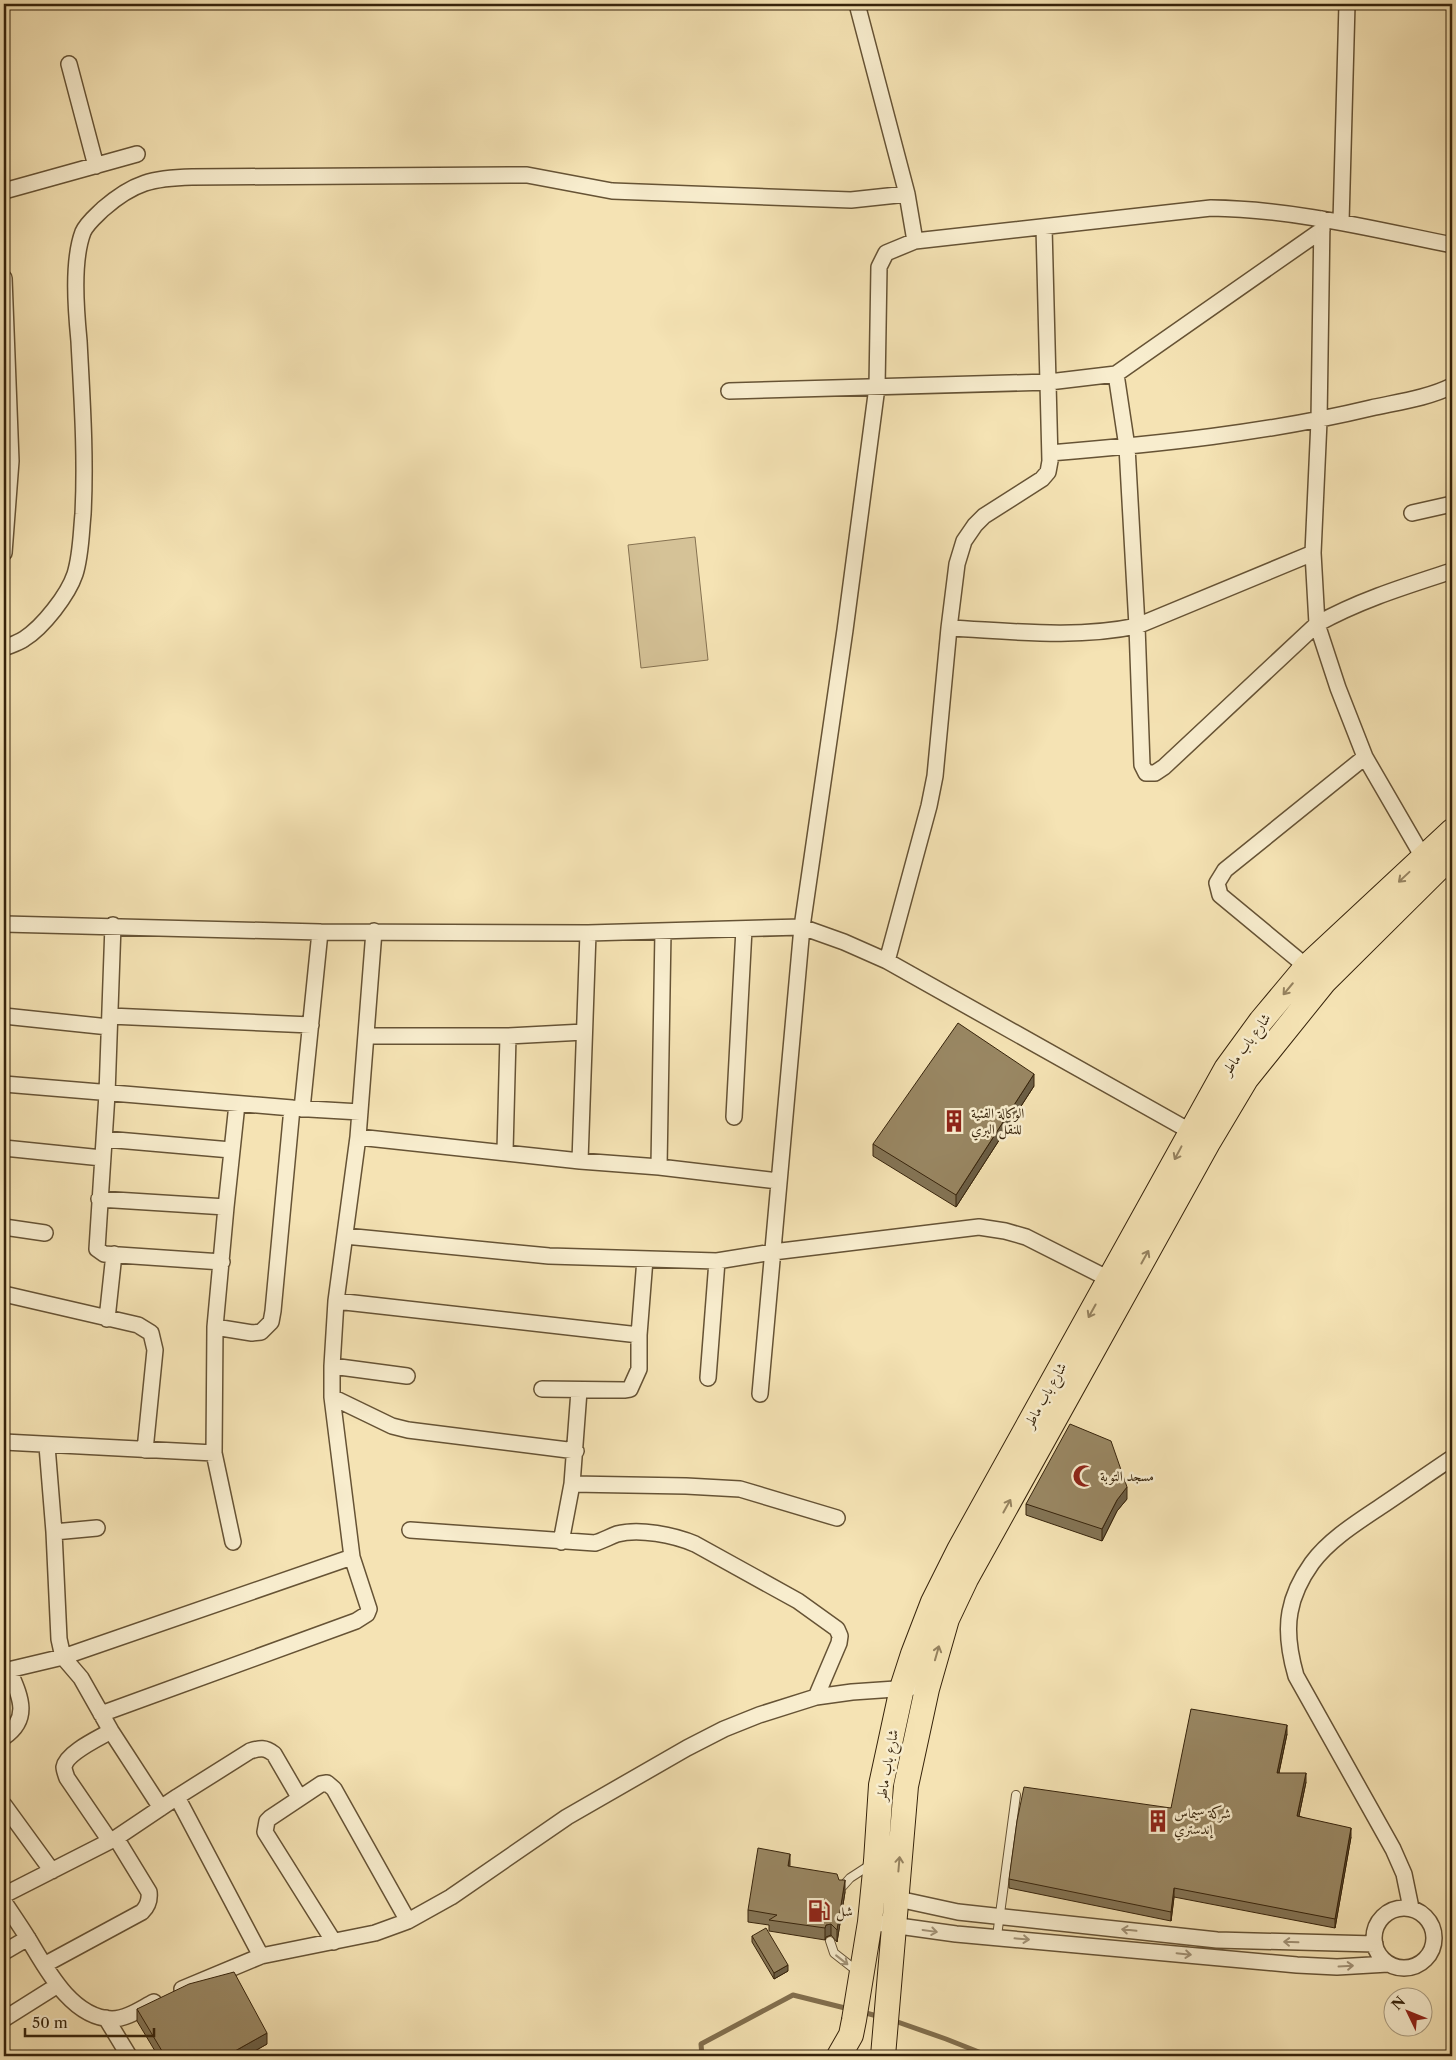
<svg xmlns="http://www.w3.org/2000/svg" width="1456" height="2060" font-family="'Libre Caslon Text',Amiri,serif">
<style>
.pitch{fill:#d5c297;stroke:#867251}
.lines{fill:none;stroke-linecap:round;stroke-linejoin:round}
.stream{stroke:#826f4e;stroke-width:5}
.service-casing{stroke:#665335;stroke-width:10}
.minor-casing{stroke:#665335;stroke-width:18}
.primary-casing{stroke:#36230b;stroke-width:26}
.service{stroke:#f8edce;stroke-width:8}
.minor{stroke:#f8edce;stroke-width:15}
.primary{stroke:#f5e3b4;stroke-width:24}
.rail-casing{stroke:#36230b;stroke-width:5.5}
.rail{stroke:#f8edce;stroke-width:4;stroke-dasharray:11;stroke-linecap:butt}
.wall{fill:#847455;stroke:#36230b}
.shaded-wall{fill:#6b5e45;stroke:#36230b}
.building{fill:#998763;stroke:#36230b}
.oneway{stroke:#968360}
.oneway2{stroke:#a19276}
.labels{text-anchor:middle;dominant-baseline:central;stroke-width:5;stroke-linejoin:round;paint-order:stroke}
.street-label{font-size:14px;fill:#36230b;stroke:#f8edce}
.poi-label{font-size:14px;fill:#36230b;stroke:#f8edce;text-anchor:start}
</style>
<rect width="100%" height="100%" fill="#f5e3b4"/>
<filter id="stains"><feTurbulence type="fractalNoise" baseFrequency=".004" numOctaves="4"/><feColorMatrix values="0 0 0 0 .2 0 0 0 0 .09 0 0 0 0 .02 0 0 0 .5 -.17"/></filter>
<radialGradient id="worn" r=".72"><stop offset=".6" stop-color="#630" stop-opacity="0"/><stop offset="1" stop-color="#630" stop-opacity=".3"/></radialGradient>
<path class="pitch" d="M695 537 708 660 641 668 628 545Z"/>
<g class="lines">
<path class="stream" d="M862 2012 881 2017
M892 2020 946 2039 989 2056
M702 2056 701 2044 793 1995 849 2009"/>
<defs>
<path id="service" d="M842 1887 850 1878 870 1865
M997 1936 1016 1795
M830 1941 834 1953 857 1971"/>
<path id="minor" d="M857 4 907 194 915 241 1211 208C1293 209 1373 229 1452 245
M69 64 96 166
M4 191 137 154
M1322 219 1319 421 1313 553 1317 624 1338 688 1365 757 1427 864
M1341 222 1347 4
M4 278 11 461 4 553
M1116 374 1127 447 1137 626 1142 765 1146 773H1155L1164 767 1317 624C1360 600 1406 586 1452 571
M729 391 1049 382 1116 374 1322 230
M1050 453C1158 444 1267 433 1371 408 1398 402 1428 398 1452 386
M1412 513 1452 504
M949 628C1011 631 1075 639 1137 626L1313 553
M4 648C11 645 18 643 24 639 43 627 68 595 75 574 81 555 81 534 83 514 86 456 82 399 79 341 76 310 72 261 83 232 87 223 96 216 103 209 134 182 153 178 192 177L527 175 612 191 851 200 907 194
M4 924 320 932 588 933 802 927 844 942 887 961 1197 1135
M113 925 107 1094 97 1249 104 1254 222 1262
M887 961 929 806 935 776 949 628 957 564 964 541 975 525 984 516 1042 479 1048 472 1050 461 1044 227
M1313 972 1220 895 1217 883 1225 870 1365 757
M4 1016 109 1027
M110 1016 311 1025
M366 1036H508L584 1032
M4 1084 292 1108 360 1112
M302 1109 320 932
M734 1117 744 929
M358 1137 580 1161 659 1167 778 1181
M105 1139 231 1150
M4 1148 102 1158
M505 1151 508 1036
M580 1161 588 933
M659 1167 663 931
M99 1199 226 1207
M4 1227 45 1233
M345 1236 549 1256 717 1261 773 1252 979 1227 1005 1231 1026 1237 1117 1283
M4 1294 138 1325 151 1333 155 1350 145 1450
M336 1301 639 1335
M107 1319 114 1254
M215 1327 252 1333 261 1332 271 1322 273 1311 292 1108
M332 1366 407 1376
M708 1378 717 1261
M542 1389 624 1390 630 1389 639 1369V1335L645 1259
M760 1394 802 927 845 630 877 387 879 267 886 253 915 241
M332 1397 392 1426 408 1430 576 1451
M4 1442 214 1453
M47 1446 54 1532 59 1639 63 1657 81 1678 111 1731 161 1808
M572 1484 686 1486 740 1489 837 1518
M410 1530 595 1543C602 1541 609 1537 617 1534 639 1528 674 1535 695 1544L798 1601 837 1629 840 1636 839 1643 816 1697
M54 1532 97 1528
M233 1542 214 1453 215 1327 226 1207 237 1104
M561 1542 572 1484 579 1391
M4 1671 63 1657 352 1557
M101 1714 356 1621 367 1614 369 1609 352 1557 332 1397V1366L336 1301 358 1137 374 931
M4 1737C32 1718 19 1694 9 1670
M177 1797 261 1956
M4 1805 52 1871
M110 1841 67 1778C66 1775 64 1770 64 1767 66 1753 99 1738 111 1731
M4 1895 116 1838 177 1797 250 1751C260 1748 265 1747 274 1754L299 1797
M889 1897 958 1912 1217 1940 1375 1944
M4 1902C12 1914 21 1927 29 1940 47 1970 72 2018 112 2019 127 2019 142 2008 154 2002
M1374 1938a30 30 0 1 1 60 0a30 30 0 1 1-60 0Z
M1411 1908 1404 1874 1393 1849 1296 1676C1290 1655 1286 1633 1290 1612 1293 1595 1302 1577 1312 1563 1329 1540 1356 1523 1380 1507 1404 1491 1428 1474 1452 1458
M870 1922 956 1934 1297 1965 1337 1967 1388 1964
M334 1942 265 1832 267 1821 270 1818 321 1784 327 1783 334 1789 408 1921
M4 1952 28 1938
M44 1965 142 1912C148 1906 150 1900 149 1892L116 1838
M182 1989 261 1956 375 1933 408 1921 451 1897 567 1817 687 1748 724 1729 759 1715 816 1697 852 1692 910 1688
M106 2018 129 2056
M4 2019 58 1985"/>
<path id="primary" d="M839 2056 851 2035 854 2020 870 1922 876 1861 881 1785 902 1688 913 1654 933 1602 959 1550 1226 1069 1261 1021 1307 966 1452 831
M883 2056 906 1786 927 1689 947 1619 966 1579 1209 1141 1246 1079 1324 982 1452 855"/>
</defs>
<use href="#service" class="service-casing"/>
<use href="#minor" class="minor-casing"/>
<use href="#primary" class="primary-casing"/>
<use href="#service" class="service"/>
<use href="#minor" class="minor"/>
<use href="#primary" class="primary"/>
<defs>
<path id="rail" d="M1452 1255 1450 1279 1452 1314"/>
</defs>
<use href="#rail" class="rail-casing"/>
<use href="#rail" class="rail"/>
</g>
<path class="wall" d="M1034 1086 956 1207 873 1156V1144Z
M1127 1499 1117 1511 1102 1541 1026 1515V1504Z
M1287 1734 1279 1773 1306 1782 1299 1816 1351 1837 1335 1928 1174 1897 1171 1921 1009 1888V1879L1171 1808Z
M790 1867 839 1880 845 1892 837 1942 831 1935 826 1937 825 1940 769 1931V1925L748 1922V1910Z
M752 1936 788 1971 774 1979 752 1942Z
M137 2009 267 2044 246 2056H158L137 2021Z"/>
<path class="shaded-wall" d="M1034 1074V1086L956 1207V1195Z
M1127 1487V1499L1117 1511 1102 1541V1529L1117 1500Z
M1287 1725V1734L1277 1781V1773Z
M1306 1773V1782L1297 1825V1816Z
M1351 1828V1837L1335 1928V1919Z
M790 1854V1865L788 1878V1866Z
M845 1880V1892L837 1942V1930Z
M1174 1888V1897L1171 1921V1912Z
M831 1924V1935L826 1937 825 1940V1928L826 1925Z
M788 1965V1971L774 1979V1973Z
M267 2033V2044L246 2056H226Z"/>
<path class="building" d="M958 1023 1034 1074 956 1195 873 1144Z
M1070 1424 1111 1441 1127 1487 1117 1500 1102 1529 1026 1504Z
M1191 1709 1287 1725 1277 1773H1306L1297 1816 1351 1828 1335 1919 1174 1888 1171 1912 1009 1879 1017 1821 1024 1787 1171 1808Z
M758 1848 790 1854 788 1866 837 1874 839 1880H845L837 1930 831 1924 826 1925 825 1928 769 1920 777 1915 748 1910Z
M766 1928 788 1965 774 1973 752 1936Z
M234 1972 267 2033 226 2056H165L137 2009 189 1984Z"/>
<defs><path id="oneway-shaft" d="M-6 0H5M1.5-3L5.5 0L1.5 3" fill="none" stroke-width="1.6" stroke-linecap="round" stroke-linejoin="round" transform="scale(1.25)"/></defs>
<g class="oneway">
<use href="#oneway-shaft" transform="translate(1404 877) rotate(137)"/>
<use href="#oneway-shaft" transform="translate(1288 989) rotate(130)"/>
<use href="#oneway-shaft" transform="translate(1178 1153) rotate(118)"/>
<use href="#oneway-shaft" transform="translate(1145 1257) rotate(-61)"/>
<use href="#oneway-shaft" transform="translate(1092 1311) rotate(119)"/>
<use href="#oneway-shaft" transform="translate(1007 1506) rotate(-61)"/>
<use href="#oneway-shaft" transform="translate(937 1653) rotate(-74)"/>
<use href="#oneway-shaft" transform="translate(899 1864) rotate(-85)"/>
</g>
<g class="oneway2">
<use href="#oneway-shaft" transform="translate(1129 1930) rotate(-174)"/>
<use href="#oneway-shaft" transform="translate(930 1931) rotate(8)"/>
<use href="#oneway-shaft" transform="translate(1022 1939) rotate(5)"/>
<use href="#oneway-shaft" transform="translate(1291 1942) rotate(-178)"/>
<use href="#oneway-shaft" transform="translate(1184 1954) rotate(6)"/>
<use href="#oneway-shaft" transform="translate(842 1960) rotate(38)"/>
<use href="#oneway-shaft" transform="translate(1346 1966) rotate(-3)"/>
</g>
<defs>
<symbol id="building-bare" viewBox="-9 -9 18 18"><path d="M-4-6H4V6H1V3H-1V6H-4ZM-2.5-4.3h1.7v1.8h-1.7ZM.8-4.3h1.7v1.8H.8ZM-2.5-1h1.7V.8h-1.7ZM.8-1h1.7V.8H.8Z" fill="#8f2418" stroke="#f8edce" stroke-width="2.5" paint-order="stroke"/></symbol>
<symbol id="mosque-bare" viewBox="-9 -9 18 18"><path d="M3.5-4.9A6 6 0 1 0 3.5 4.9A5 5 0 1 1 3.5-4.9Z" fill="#8f2418" stroke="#f8edce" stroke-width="2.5" paint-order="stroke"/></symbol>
<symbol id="fuel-bare" viewBox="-9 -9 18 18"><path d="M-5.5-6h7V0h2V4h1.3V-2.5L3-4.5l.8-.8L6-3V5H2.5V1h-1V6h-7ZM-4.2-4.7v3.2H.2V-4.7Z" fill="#8f2418" stroke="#f8edce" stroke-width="2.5" paint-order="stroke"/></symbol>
</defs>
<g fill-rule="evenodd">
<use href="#building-bare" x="938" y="1105" width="32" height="32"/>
<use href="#mosque-bare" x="1068" y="1460" width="32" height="32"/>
<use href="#building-bare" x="1142" y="1805" width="32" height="32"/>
<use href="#fuel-bare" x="803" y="1895" width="32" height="32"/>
</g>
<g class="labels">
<g class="street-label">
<text transform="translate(1246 1044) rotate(-54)">شارع باب ماطر</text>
<text transform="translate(1045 1395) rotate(-61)">شارع باب ماطر</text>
<text transform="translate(887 1765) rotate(-80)">شارع باب ماطر</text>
</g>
<g class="poi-label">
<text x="971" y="1113">الوكالة الفنية<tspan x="971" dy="16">للنقل البري</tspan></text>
<text x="1100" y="1476">مسجد التوبة</text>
<text x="1174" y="1813">شركة سيماس<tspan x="1174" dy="16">إندستري</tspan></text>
<text x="836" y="1911">شل</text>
</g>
</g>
<rect width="1456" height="2060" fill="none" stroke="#f5e3b4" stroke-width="20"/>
<rect x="5" y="5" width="1446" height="2050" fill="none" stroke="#36230b" stroke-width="2.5"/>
<rect x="10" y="10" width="1436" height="2040" fill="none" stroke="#36230b"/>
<g transform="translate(1408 2012) rotate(313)"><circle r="24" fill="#f8edce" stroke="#aa9c80"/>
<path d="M0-4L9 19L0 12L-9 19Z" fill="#8f2418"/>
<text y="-8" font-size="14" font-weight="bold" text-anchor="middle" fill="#36230b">N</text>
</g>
<path d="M25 2028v8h129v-8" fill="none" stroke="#36230b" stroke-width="2.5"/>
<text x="32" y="2028" font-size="15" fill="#36230b" stroke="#f8edce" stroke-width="4" paint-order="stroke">50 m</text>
<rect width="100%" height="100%" filter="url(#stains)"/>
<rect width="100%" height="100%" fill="url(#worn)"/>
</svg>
